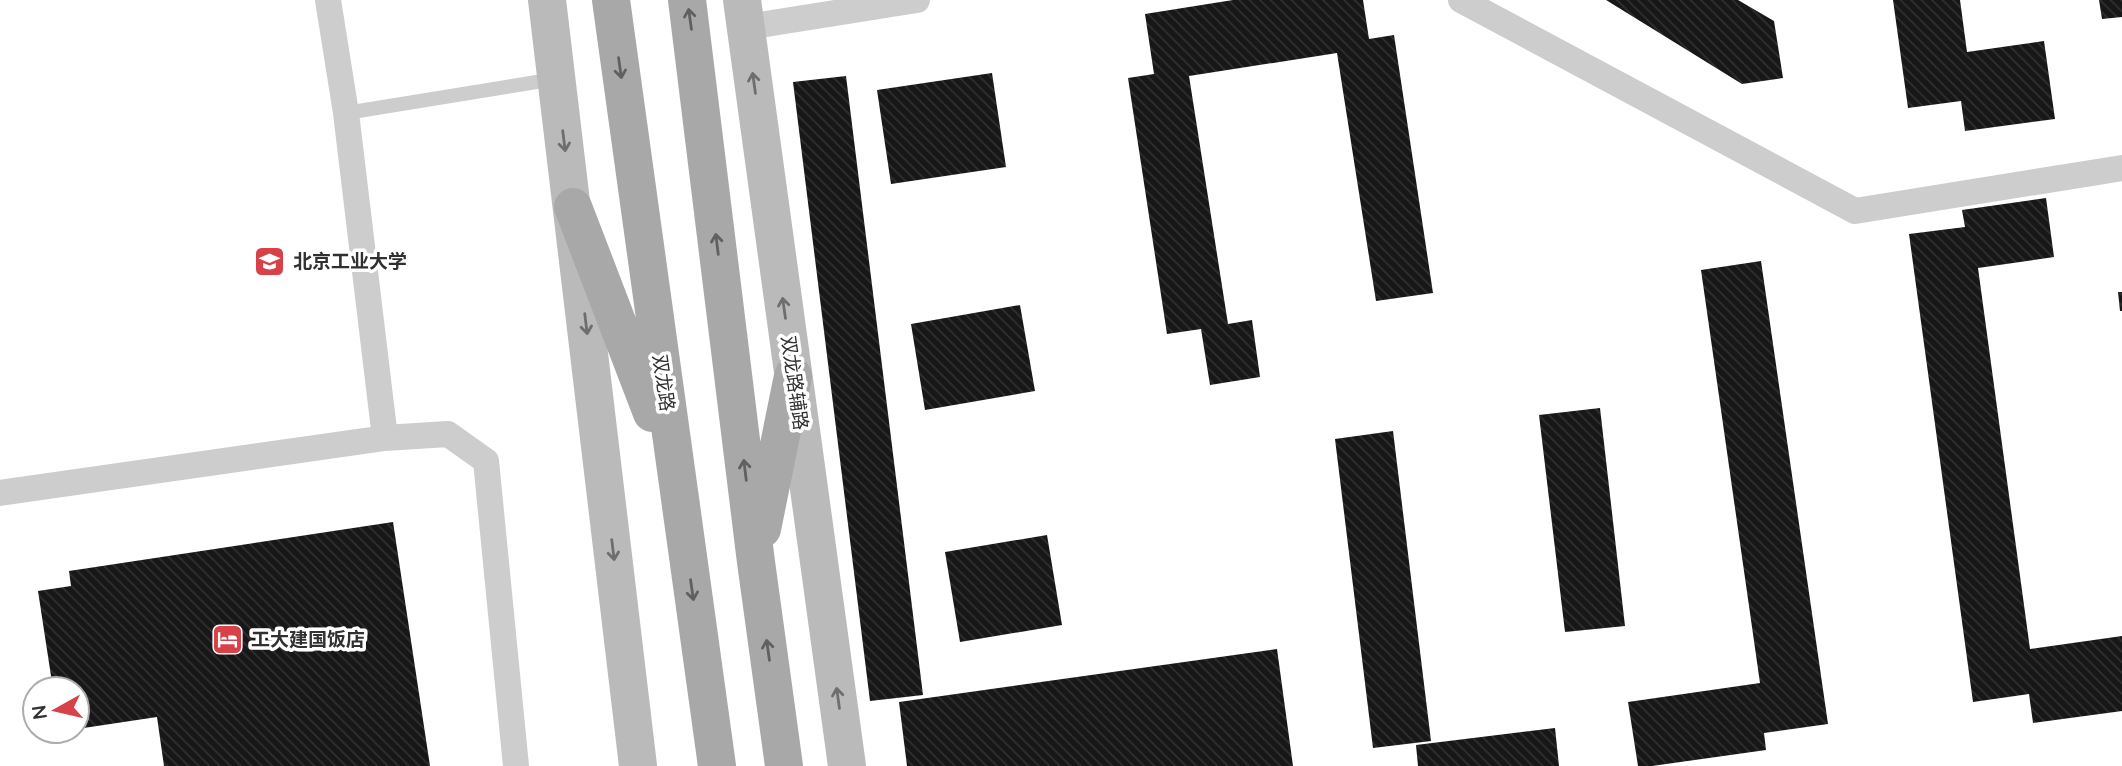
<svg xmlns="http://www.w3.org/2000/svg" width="2122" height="766" font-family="'Nunito Sans','Noto Sans SC',sans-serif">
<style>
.building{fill:url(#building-back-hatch)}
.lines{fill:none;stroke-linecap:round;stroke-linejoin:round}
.service{stroke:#cdcdcd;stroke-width:14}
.minor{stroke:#cdcdcd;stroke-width:26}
.secondary{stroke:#bababa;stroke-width:38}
.primary{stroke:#a8a8a8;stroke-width:38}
.oneway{stroke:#606060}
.oneway2{stroke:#6e6e6e}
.labels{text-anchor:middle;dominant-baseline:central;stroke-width:7;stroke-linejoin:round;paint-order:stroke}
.poi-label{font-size:19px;font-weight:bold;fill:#303030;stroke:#fff;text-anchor:start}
.street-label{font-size:19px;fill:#303030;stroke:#fff}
</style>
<defs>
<pattern id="building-back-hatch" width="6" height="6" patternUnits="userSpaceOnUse" patternTransform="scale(1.75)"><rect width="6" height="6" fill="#171717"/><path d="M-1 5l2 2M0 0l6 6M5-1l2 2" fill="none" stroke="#303030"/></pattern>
</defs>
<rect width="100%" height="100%" fill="#fff"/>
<path class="building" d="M1233 0H1363L1369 39 1394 35 1433 293 1376 301 1337 53 1189 76 1228 324 1252 320 1260 377 1210 385 1201 329 1167 334 1128 78 1154 74 1145 14Z
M1606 0H1738L1774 21 1783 78 1742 84Z
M1893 0H1960L1967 52 2044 41 2055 119 1965 131 1961 101 1908 108Z
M2099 0H2122V17L2102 19Z
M992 73 1006 167 891 184 877 90Z
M846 76 923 695 870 701 793 82Z
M2046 198 2054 257 1978 268 2030 649 2122 636V711L2033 723 2029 694 1973 702 1909 234 1965 227 1962 210Z
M1761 261 1828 724 1764 733 1766 750 1652 766H1638L1628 702 1760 683 1701 270Z
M2118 292H2122V311H2120Z
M1020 305 1035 391 925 410 911 324Z
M1600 408 1625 626 1565 632 1539 415Z
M1393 431 1431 741 1373 748 1335 439Z
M393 522 430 766H164L157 717 77 729V689H53L38 591 71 586 69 571Z
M1047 535 1062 625 960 642 945 552Z
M1277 649 1293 766H907L899 702Z
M1555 728 1559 766H1418L1416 745Z"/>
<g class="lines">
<path class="service" d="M346 113 555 79"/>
<path class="minor" d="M1461 0 1855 211 2122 168
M747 27 917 0
M385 438 448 434 486 461 516 766
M0 493 385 438 346 113 328 0"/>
<path class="secondary" d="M547 0 638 766
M742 0 847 766"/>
<path class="primary" d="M611 0 717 766
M687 0 756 562 784 766
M573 207 652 413
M762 529 793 376"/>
</g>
<defs><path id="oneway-shaft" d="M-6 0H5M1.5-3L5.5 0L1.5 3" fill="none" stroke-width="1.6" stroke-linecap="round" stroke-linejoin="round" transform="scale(1.75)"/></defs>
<g class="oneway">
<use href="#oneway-shaft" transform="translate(690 19) rotate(-98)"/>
<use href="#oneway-shaft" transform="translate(620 68) rotate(82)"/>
<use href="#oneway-shaft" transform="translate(717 244) rotate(-97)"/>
<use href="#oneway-shaft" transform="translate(745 470) rotate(-97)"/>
<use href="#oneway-shaft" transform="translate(692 590) rotate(82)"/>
<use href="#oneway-shaft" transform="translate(768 650) rotate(-98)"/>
</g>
<g class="oneway2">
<use href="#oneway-shaft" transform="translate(754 83) rotate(-98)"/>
<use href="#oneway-shaft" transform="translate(564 141) rotate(83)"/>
<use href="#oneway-shaft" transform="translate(784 308) rotate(-98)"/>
<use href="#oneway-shaft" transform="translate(586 324) rotate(83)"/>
<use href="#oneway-shaft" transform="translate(613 550) rotate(83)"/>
<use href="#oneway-shaft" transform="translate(838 698) rotate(-98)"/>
</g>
<defs>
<symbol id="university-square" viewBox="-11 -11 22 22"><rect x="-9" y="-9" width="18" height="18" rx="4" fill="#d94148" stroke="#fff"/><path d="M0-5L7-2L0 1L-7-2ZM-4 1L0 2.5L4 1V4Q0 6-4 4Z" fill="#fff"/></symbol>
<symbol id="hotel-square" viewBox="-11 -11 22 22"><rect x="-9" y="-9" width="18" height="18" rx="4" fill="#d94148" stroke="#fff"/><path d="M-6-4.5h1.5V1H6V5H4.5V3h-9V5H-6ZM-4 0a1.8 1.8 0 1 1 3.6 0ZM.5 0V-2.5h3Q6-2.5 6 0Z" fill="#fff"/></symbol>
</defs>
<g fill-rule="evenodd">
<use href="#university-square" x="252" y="244" width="35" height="35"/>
<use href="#hotel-square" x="210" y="622" width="35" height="35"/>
</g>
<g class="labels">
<g class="poi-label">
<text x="293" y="262">北京工业大学</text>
<text x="251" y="640">工大建国饭店</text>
</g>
<g class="street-label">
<text transform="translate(663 383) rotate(82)">双龙路</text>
<text transform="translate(794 383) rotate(82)">双龙路辅路</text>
</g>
</g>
<g transform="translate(56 710) rotate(262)"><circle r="33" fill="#ffffff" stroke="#acacac" stroke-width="2"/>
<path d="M0-5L12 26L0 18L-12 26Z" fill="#d94148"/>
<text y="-10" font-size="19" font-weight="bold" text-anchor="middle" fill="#303030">N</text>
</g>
</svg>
